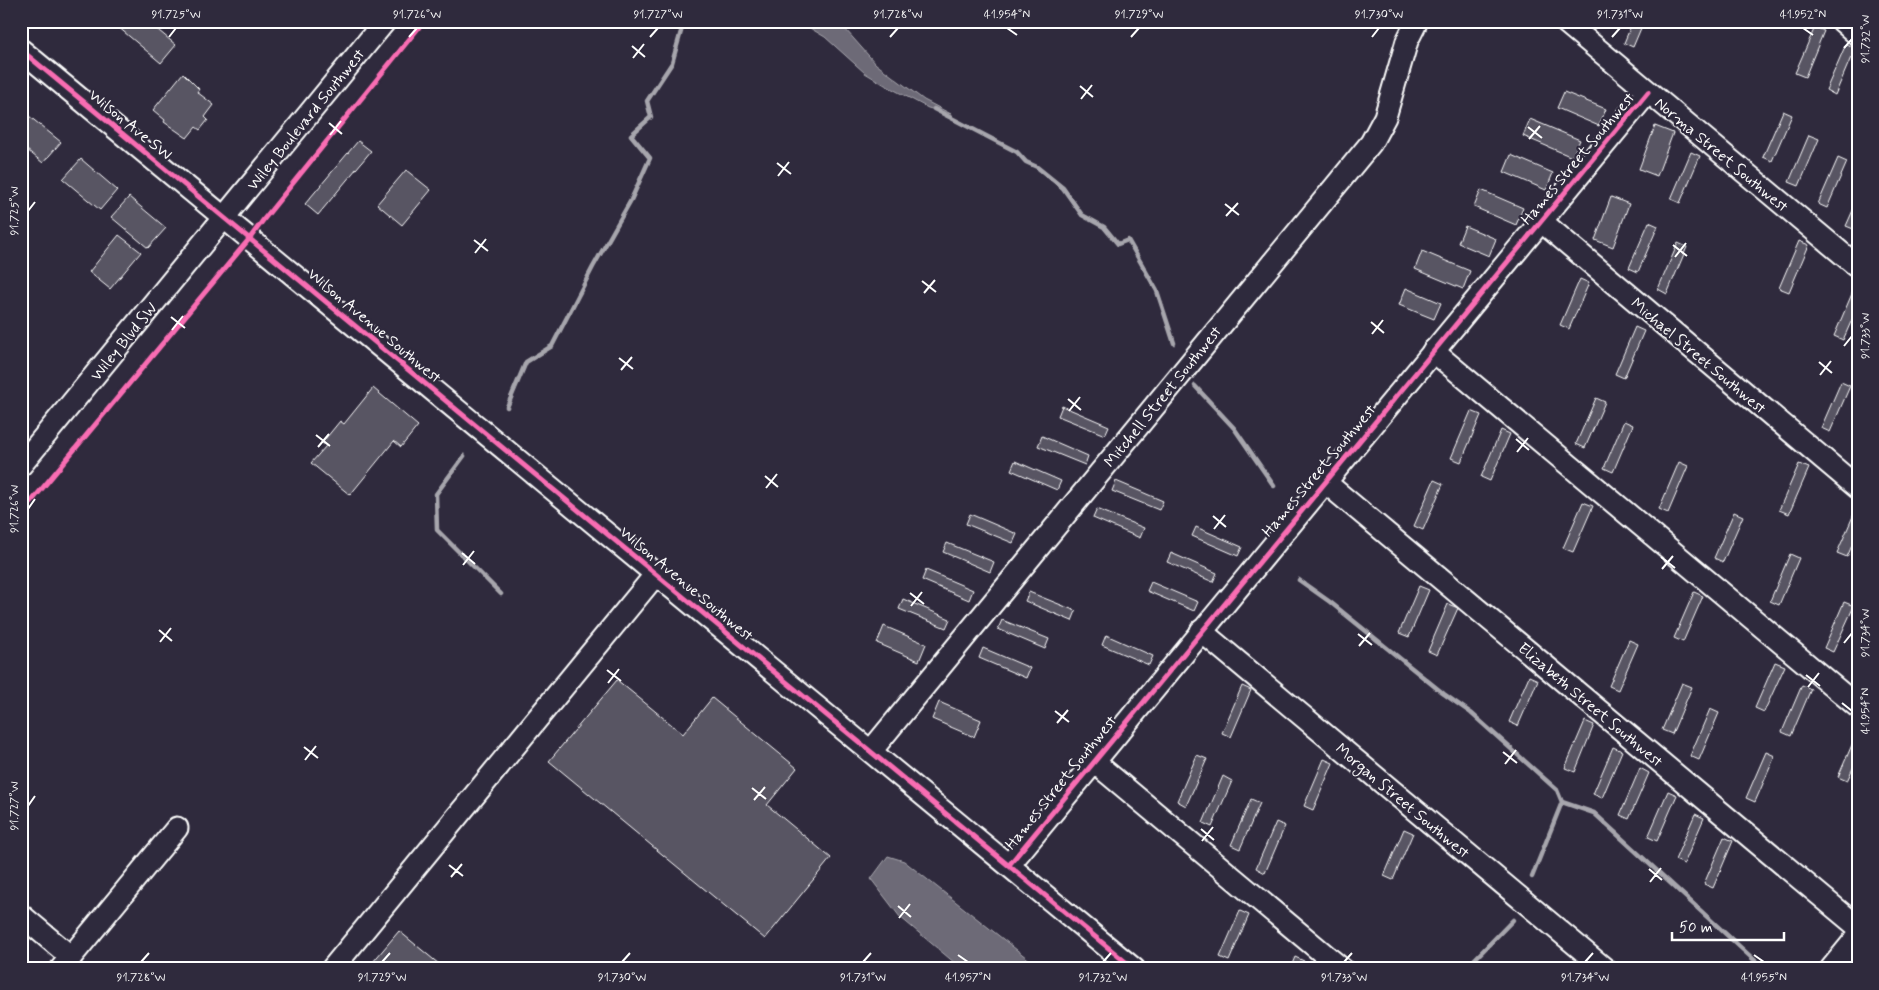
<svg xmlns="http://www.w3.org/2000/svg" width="1879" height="990" font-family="Mynerve,sans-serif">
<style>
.water{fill:#6d6a77;stroke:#a7a6ad}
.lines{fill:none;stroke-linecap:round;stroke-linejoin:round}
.stream{stroke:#a7a6ad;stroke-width:4.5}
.building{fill:#595564;stroke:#fff}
.minor-casing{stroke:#fff;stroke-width:25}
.minor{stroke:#2f2a3d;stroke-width:21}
.cycleway-casing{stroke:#2f2a3d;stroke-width:8}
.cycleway{stroke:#f96db3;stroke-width:5}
.ticks{fill:none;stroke:#fff;stroke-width:2}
.labels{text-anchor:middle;stroke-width:4.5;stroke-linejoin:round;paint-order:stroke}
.street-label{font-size:16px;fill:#fff;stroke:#2f2a3d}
.neatline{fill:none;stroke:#fff;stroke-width:2}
.ticks-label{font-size:12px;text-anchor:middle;fill:#fff}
</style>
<rect width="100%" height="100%" fill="#2f2a3d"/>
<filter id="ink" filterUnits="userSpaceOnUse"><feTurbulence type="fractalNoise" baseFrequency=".02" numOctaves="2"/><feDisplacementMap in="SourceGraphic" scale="10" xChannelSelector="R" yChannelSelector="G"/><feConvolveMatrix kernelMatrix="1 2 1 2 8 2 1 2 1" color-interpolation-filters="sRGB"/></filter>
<g filter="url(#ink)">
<g class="water">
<path d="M798,21h40l38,43 48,36 27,14 -23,-6 -43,-23 -20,-12 -40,-36z"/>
<path d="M888,856l16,5 137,108h-79l-62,-52 -29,-38z"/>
</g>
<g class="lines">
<g class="stream">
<path d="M934,109l83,43 9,10 11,5 26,21 19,27 22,12 14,17 10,-4 29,51 17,52"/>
<path d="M1195,386l39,42 40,58"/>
<path d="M507,407l19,-45 26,-16 41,-79 38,-67 19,-42 -19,-23 20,-18 -4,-16 25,-38 12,-42"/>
<path d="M464,456l-28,38 1,36 64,64"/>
<path d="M1299,580l31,22 114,92 27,19 86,77 5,12 -30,75"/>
<path d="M1562,802l32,11 170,156"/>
<path d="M1468,969l1,-4 44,-45"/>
</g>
</g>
<g class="building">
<path d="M111,21h36l29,24 -15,18z"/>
<path d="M1633,21h11l-11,26 -9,-4z"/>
<path d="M1815,27l9,4 -19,46 -10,-4z"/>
<path d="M1846,44l9,4 -20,47 -9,-5z"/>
<path d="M183,73l16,16 -2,3 17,13 -9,12 3,3 -8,10 -4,-3 -9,11 -23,-16 1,-2 -12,-10z"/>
<path d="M1564,92l42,17 -7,17 -42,-18z"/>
<path d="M1783,111l9,4 -20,46 -9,-4z"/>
<path d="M24,112l37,30 -18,21 -22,-18v-30z"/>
<path d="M1530,119l50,21 -8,17 -49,-21z"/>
<path d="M1655,126l18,7 -16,43 -18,-7z"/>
<path d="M1809,135l10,4 -20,47 -10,-4z"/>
<path d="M358,141l13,10 -53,64 -13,-11z"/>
<path d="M1691,152l9,4 -20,47 -9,-4z"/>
<path d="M1511,155l42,18 -7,17 -42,-18z"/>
<path d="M1838,158l9,4 -20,46 -9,-4z"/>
<path d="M81,159l36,31 -17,20 -37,-31z"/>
<path d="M406,170l25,20 -29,35 -25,-21z"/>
<path d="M1481,190l42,18 -7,17 -42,-18z"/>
<path d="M129,197l37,31 -18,20 -37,-31z"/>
<path d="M1611,197l18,7 -16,43 -18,-7z"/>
<path d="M1858,199v26l-2,5 -10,-4z"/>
<path d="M1649,222l9,4 -20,46 -9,-4z"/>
<path d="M1465,226l31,13 -7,17 -31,-13z"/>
<path d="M119,235l22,17 -31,37 -21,-17z"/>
<path d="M1799,241l10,4 -20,47 -10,-4z"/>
<path d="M1678,243l9,4 -20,47 -9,-5z"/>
<path d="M1422,251l48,20 -7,18 -48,-20z"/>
<path d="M1580,279l9,4 -20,46 -9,-4z"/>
<path d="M1406,288l35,15 -7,16 -35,-14z"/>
<path d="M1854,289l4,2v15l-15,34 -9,-4z"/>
<path d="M1635,327l9,4 -20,47 -9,-4z"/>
<path d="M1841,382l9,4 -20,46 -9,-4z"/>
<path d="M373,388l45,38 -17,21 -7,-6 -44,54 -39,-32 15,-17 -4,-3 18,-22 4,3z"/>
<path d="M1596,398l9,4 -20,46 -9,-4z"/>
<path d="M1062,406l47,20 -4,9 -47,-19z"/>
<path d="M1471,411l10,4 -20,47 -10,-4z"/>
<path d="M1624,421l9,4 -20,47 -9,-4z"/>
<path d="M1501,430l9,4 -20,47 -9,-4z"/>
<path d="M1042,436l46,20 -3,9 -47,-19z"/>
<path d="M1015,461l46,20 -4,9 -46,-20z"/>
<path d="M1679,462l9,4 -20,47 -9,-4z"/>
<path d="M1799,464l10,4 -20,46 -10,-4z"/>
<path d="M1434,480l9,4 -20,46 -9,-4z"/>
<path d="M1116,481l47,20 -4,9 -47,-19z"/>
<path d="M1583,502l10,4 -20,46 -10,-4z"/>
<path d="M1857,507l1,25 -11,25 -10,-4z"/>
<path d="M1097,509l47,19 -4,10 -47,-20z"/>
<path d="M1734,512l9,4 -20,46 -9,-4z"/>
<path d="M970,514l47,20 -4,9 -47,-19z"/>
<path d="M1196,527l46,20 -4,9 -46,-20z"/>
<path d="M947,543l47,19 -4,10 -47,-20z"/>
<path d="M1171,553l46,20 -4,9 -46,-20z"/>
<path d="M1790,554l9,4 -20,47 -9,-4z"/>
<path d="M926,570l47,20 -4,10 -47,-20z"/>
<path d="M1151,582l47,20 -4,9 -47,-20z"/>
<path d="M1419,586l10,4 -20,47 -10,-4z"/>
<path d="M1029,592l47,19 -4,10 -47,-20z"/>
<path d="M1694,592l9,4 -20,46 -9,-4z"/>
<path d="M903,599l47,20 -4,9 -47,-19z"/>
<path d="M1844,602l10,4 -21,46 -9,-4z"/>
<path d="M1448,604l10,4 -21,47 -9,-4z"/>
<path d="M1002,620l47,19 -4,10 -47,-20z"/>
<path d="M884,626l42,18 -7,17 -42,-18z"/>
<path d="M1106,635l47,21 -4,9 -47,-20z"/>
<path d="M1629,640l9,4 -20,46 -9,-4z"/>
<path d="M983,648l47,20 -4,10 -47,-20z"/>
<path d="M1775,662l10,4 -21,46 -9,-4z"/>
<path d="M1529,676l9,4 -20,46 -9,-4z"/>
<path d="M617,680l66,54 29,-36 85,70 -30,37 64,53 -66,81 -216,-178z"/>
<path d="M1682,683l10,4 -20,47 -10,-4z"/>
<path d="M1802,685l9,4 -20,47 -9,-4z"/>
<path d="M1242,686l9,4 -20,47 -9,-4z"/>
<path d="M939,702l42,18 -7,17 -42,-18z"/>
<path d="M1710,709l9,4 -20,47 -9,-4z"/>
<path d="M1585,721l9,4 -19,47 -10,-4z"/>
<path d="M1858,731v26l-11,24 -9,-4z"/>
<path d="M1613,747l9,4 -20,47 -9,-4z"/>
<path d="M1766,752l9,4 -20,46 -9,-4z"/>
<path d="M1197,755l10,4 -21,47 -9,-5z"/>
<path d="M1324,759l9,4 -20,47 -9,-4z"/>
<path d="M1640,768l9,5 -20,46 -9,-4z"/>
<path d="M1223,776l9,5 -20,46 -9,-4z"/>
<path d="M1668,791l9,4 -20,46 -9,-4z"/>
<path d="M1251,799l9,4 -20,46 -9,-4z"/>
<path d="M1695,814l9,4 -20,46 -9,-4z"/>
<path d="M1276,822l9,4 -20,47 -9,-5z"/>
<path d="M1404,829l9,4 -20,47 -9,-4z"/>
<path d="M1724,837l9,4 -20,47 -9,-4z"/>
<path d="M1240,911l9,4 -20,46 -9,-4z"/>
<path d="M399,931l46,38h-78z"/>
<path d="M1295,957l9,4 -3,8h-11z"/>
</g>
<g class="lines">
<g class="minor-casing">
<g id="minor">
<path d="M1564,21l294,246"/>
<path d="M1842,21l16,14"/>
<path d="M21,50l1113,919"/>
<path d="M1541,221l317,267"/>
<path d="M1433,351l425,356"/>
<path d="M21,465l364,-444"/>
<path d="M1325,482l533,445"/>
<path d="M1201,631l404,338"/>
<path d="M871,751l500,-608 14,-26 22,-76 10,-20"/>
<path d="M1093,761l249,208"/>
<path d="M1009,865l639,-773"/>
<path d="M21,915l50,42"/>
<path d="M61,969l116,-141"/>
<path d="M332,969l324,-395"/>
<path d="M1831,969l27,-33"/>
</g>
</g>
<use href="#minor" class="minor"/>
<g class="cycleway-casing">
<g id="cycleway">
<path d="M21,50l1113,919"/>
<path d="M21,514l229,-276 14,-19 160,-198"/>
<path d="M1009,865l639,-773"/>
</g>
</g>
<use href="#cycleway" class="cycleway"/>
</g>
</g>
<path class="ticks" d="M1007,28l10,7M1803,28l10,7M169,37l7,-9M409,37l8,-9M650,37l8,-9M890,37l8,-9M1131,37l8,-9M1372,37l7,-9M1612,37l8,-9M632,46l13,11M1844,48l8,-9M633,58l11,-14M1080,86l13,11M1081,99l11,-14M329,123l13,11M1528,127l14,11M330,135l11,-14M1529,139l11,-13M777,163l14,11M778,176l11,-14M1225,204l14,11M28,211l7,-9M1226,216l12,-13M474,240l14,11M1673,245l14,11M475,253l11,-14M1675,257l11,-14M922,281l14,11M924,293l11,-13M171,317l14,11M1371,322l13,11M172,330l11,-14M1372,334l11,-14M1844,346l8,-10M619,358l14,11M1819,362l13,11M621,370l11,-13M1820,375l11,-14M1068,399l13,11M1069,411l11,-14M316,435l14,11M1516,439l13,11M318,447l11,-13M1517,452l11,-14M765,476l13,11M766,488l11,-14M28,509l7,-10M1213,516l13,11M1214,529l11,-14M462,553l13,11M1661,557l14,11M463,565l11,-14M1662,569l11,-13M910,593l14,11M911,606l11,-14M159,630l13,11M1358,634l14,11M160,642l11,-14M1844,643l8,-10M1359,646l11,-13M607,670l14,11M1806,675l14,11M608,683l11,-14M1808,687l11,-14M1842,703l10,8M1055,711l14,11M1057,723l11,-13M304,747l14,11M1503,752l14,11M305,760l11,-14M1505,764l11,-14M752,788l14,11M754,800l11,-13M28,806l7,-10M1201,829l13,11M1202,841l11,-14M449,865l14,11M1649,869l13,11M451,877l11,-13M1650,882l11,-14M898,906l13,11M899,918l11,-14M958,955l10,7M1754,955l10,7M141,962l8,-9M382,962l8,-9M622,962l8,-9M863,962l8,-9M1103,962l8,-9M1344,962l8,-9M1585,962l8,-9"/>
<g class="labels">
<g class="street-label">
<text transform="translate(305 119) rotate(-51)" y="6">Wiley Boulevard Southwest</text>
<text transform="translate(131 124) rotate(39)" y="6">Wilson Ave SW</text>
<text transform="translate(1722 154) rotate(40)" y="6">Norma Street Southwest</text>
<text transform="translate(1577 158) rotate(-50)" y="6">Hames Street Southwest</text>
<text transform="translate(375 325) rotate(40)" y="6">Wilson Avenue Southwest</text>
<text transform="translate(123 341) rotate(-51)" y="6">Wiley Blvd SW</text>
<text transform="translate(1699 355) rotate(40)" y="6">Michael Street Southwest</text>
<text transform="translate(1162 396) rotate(-51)" y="6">Mitchell Street Southwest</text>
<text transform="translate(1318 470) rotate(-50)" y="6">Hames Street Southwest</text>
<text transform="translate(687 583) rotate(40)" y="6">Wilson Avenue Southwest</text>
<text transform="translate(1591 704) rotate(40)" y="6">Elizabeth Street Southwest</text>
<text transform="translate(1060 782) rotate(-51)" y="6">Hames Street Southwest</text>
<text transform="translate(1403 800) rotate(40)" y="6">Morgan Street Southwest</text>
</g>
</g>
<rect width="1879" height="990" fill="none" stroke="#2f2a3d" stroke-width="55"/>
<path d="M1672 932v8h112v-8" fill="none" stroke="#ffffff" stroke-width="2.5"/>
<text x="1679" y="932" font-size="15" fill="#ffffff" stroke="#2f2a3d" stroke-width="4" paint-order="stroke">50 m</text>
<rect x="28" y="28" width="1824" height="934" class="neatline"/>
<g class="ticks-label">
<text x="176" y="18">91.725°W</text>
<text x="417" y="18">91.726°W</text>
<text x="658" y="18">91.727°W</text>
<text x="898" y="18">91.728°W</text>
<text x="1007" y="18">41.954°N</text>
<text x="1139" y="18">91.729°W</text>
<text x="1379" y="18">91.730°W</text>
<text x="1620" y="18">91.731°W</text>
<text x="1803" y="18">41.952°N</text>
<text transform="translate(1865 39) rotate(-90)" y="4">91.732°W</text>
<text transform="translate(14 211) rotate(-90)" y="4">91.725°W</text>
<text transform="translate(1865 336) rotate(-90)" y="4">91.733°W</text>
<text transform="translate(14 509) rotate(-90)" y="4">91.726°W</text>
<text transform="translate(1865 633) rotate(-90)" y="4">91.734°W</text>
<text transform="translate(1865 711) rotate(-90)" y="4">41.954°N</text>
<text transform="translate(14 806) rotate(-90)" y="4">91.727°W</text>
<text x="141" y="981">91.728°W</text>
<text x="382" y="981">91.729°W</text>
<text x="622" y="981">91.730°W</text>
<text x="863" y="981">91.731°W</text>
<text x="968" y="981">41.957°N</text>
<text x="1103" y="981">91.732°W</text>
<text x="1344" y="981">91.733°W</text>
<text x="1585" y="981">91.734°W</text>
<text x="1764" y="981">41.955°N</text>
</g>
</svg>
